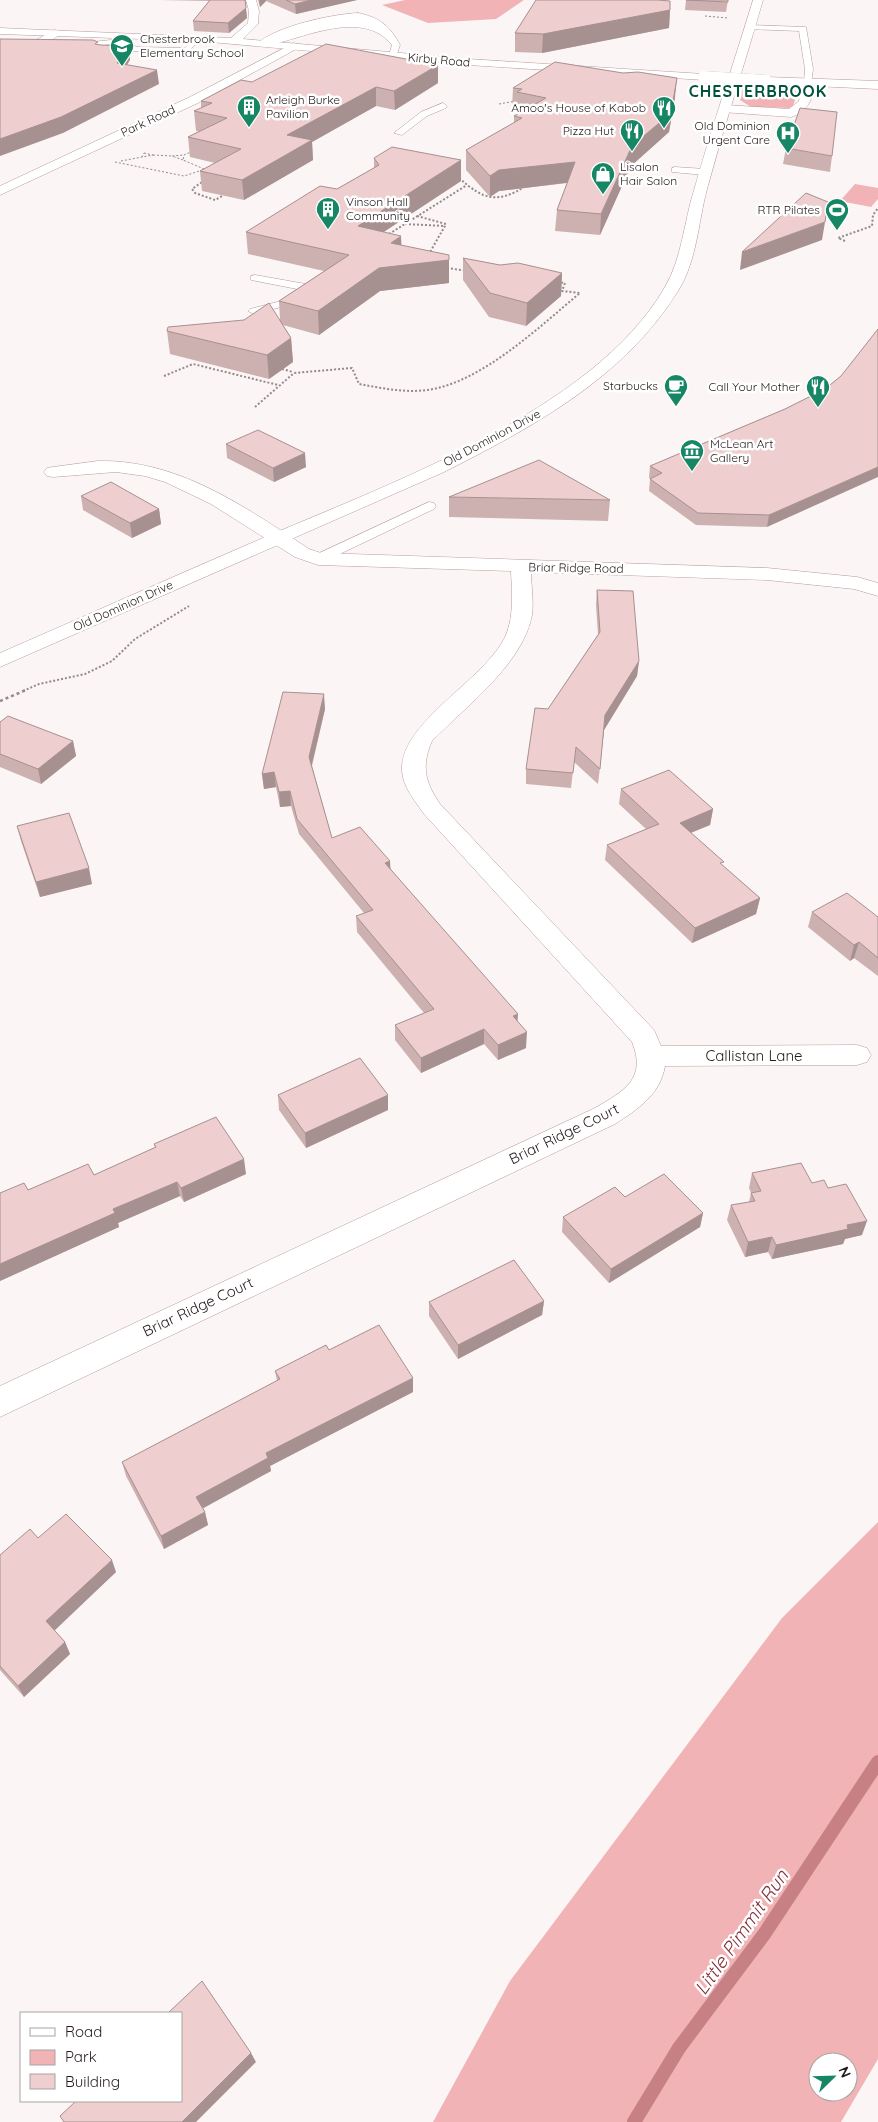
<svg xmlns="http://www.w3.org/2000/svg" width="878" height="2122" font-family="Quicksand,sans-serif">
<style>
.green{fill:#f1b3b5;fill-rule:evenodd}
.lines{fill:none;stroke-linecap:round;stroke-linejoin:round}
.stream{stroke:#c78184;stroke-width:14}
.lane-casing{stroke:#b99a9b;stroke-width:1}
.street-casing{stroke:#b99a9b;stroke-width:1}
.secondary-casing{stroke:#b99a9b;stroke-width:1}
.primary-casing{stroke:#b99a9b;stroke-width:1}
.path-far2{stroke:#938a8a;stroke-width:1;stroke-dasharray:2 2;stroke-linecap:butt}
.path-far1{stroke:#938a8a;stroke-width:2;stroke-dasharray:2 2;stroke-linecap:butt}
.path{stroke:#938a8a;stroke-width:2.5;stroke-dasharray:3 3;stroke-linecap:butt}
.lane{fill:#fff;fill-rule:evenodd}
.street{fill:#fff;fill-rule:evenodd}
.secondary{fill:#fff;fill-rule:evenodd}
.primary{fill:#fff;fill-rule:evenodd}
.secondary-bridge-casing{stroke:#b99a9b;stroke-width:12;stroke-linecap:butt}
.secondary-bridge{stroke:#fff;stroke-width:12}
.wall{fill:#cdb1b1}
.shaded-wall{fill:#a79090}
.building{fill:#eecece;stroke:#a79090}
.labels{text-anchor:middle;stroke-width:5;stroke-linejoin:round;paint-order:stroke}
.far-poi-label{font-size:12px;fill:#251a1a;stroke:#fff;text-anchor:end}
.far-street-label{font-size:12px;fill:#251a1a;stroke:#fff}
.street-label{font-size:15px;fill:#251a1a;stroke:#fff}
.far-district-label{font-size:16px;font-weight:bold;letter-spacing:1px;fill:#02533c;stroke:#fff}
.near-water-label{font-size:19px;font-style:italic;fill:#822d37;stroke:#fff}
</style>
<rect width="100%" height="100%" fill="#fcf5f5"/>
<g class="green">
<path d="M405,0h119l-28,19 -68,4 -46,-18z"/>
<path d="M743,84l52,6 2,4 -4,12 -4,2 -38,-1 -11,-7z"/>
<path d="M855,184l23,4v11l-7,8 -31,-6z"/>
<path d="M878,1522v537l-37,63h-408l77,-141 272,-363zM818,2062h30v30h-30z"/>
</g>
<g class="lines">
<path class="stream" d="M634,2122l45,-74 86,-115 113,-171"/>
<g class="lane-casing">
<g id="lane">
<path d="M358,13c21,4 32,13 42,32l-4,12 -7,-2 3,-10c-35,-45 -117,10 -134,-2 19,-17 75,-29 100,-30z"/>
<path d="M750,25l56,2 7,42 -2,15 -7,-2 1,-13 -6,-38 -52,-2v-4z"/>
<path d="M55,30l7,2c-17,17 -40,17 -62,16v-4l30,-1z"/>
<path d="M196,36l7,2 -16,14 -49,-1 -35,4 -17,-5 6,-8 19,-2 27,7 47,1zM111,44l14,4 -22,3 -8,-2 3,-3z"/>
<path d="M443,103l4,3 -1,2 -19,8 -25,19 -8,-2 27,-21z"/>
<path d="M675,167l30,2 5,3 -5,3 -33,-3v-4z"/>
<path d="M255,275l51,9 5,3 -22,18 -35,9 -6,-3 2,-2 31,-8 16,-12 -46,-9v-4z"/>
<path d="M429,502l5,1 2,3 -2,3 -111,53h-10l-2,-3 2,-3z"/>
</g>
</g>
<g class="street-casing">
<g id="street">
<path d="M294,43l6,3 -2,2 -100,55 -198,92v-9l190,-89z"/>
<path d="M98,461c80,-2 147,46 211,88l12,4 446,15 90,9 21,6v13l-24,-7 -87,-9 -236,-8c0,13 3,29 1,43 -9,49 -66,91 -100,126 -11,25 -7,41 8,63l214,226 7,16 196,-1 10,3 4,7 -4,7 -10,3 -192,1c-5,29 -27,43 -50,58l-615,293v-31l595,-278c29,-17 52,-29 37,-66l-208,-228c-9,-13 -21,-27 -22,-43 -3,-49 84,-91 104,-136 8,-20 6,-42 5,-64l-193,-6 -23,-8 -84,-53 -46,-22 -20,-6 -29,-4 -63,5 -6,-1 -3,-4 3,-4 6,-1z"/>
</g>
</g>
<g class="secondary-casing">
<g id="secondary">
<path d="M246,0h10l3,11 -1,13 -15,15 225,20 236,15 6,3 -6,3 -236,-15 -269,-24 -199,-7v-6l231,10 17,-15 1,-12z"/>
<path d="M766,77l112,4v8l-64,-3c-1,15 -9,27 -23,31l-69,-5 -2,-3 6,-4 63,4 10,-8 3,-15 -40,-3 -2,-2z"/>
</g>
</g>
<g class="primary-casing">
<path id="primary" d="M753,0h10c-18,63 -39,126 -56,189 -9,34 -10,72 -29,102 -54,87 -145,136 -234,181l-444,195v-14c85,-37 170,-75 256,-112 127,-55 337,-129 409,-254 17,-29 19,-65 29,-97 18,-64 40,-127 59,-190z"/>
</g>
<g class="path-far2">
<path d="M705,16l23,2"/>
<path d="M499,104l17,-3"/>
<path d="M193,151l-9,4 -1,5 21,9"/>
<path d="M144,153l9,2 -11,2z"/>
<path d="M153,155l19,1"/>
<path d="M183,160l-11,-4 12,-1"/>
<path d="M121,161l21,-4"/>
<path d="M115,162l69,14 22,-7"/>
</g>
<g class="path-far1">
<path d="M459,178c25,22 38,26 67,8"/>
<path d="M205,180l-13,9 3,4 20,7 7,-4"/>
<path d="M417,216l29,8 -17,30"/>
<path d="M405,224l40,2"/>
<path d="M389,234l78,-49"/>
<path d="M845,241l-7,-3 34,-12 1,-11 5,-7"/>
<path d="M447,268l21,3"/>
<path d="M282,369l11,3"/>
<path d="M164,376l29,-12 85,21"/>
<path d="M255,407l39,-34 58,-5 7,16c22,4 45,9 68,6 54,-7 112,-63 153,-97l-18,-2 3,-8 -7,-1"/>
<path d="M23,691l16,-7 46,-10 27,-13 23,-22 54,-33"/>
</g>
<path class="path" d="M0,701l26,-11"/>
<use href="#lane" class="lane"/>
<use href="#street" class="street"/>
<use href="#secondary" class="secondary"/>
<use href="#primary" class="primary"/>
<g class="secondary-bridge-casing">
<path id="secondary-bridge" d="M704,77l62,4"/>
</g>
<use href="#secondary-bridge" class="secondary-bridge"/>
</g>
<g class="wall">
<path d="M159,0h86l2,18 -18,15 -35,-2 -1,-10 16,-20z"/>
<path d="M258,0h99l-61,14 -30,-13 -6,6z"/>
<path d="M686,0h42l-2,12 -41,-2z"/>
<path d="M670,10l-1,18 -127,25 -27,-1v-19z"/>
<path d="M252,82l186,1 -43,27 -19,-4 -64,36 1,18 -69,40 -42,-9 -2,-20 15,-8 -25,-6 -2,-20 11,-6h-3l-2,-20 7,-3v-7z"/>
<path d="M513,88l162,9 -6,35 -38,34 -31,69 -45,-4 2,-21 10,-27 -68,8 -9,6 -24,-27v-20l48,-27v-7l7,-4 -5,-1v-4h-4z"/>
<path d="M786,148l46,8 -2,16 -47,-8z"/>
<path d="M374,158l87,23 -77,51 65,51 -69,8 -61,44 -36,-10 8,13 2,24 -24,17 -99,-25 -3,-23 113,-11 -1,-19 45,-30 -76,-17 -2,-22 91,-43 37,-21z"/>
<path d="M463,258l37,7 62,8 -1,23 -35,30 -37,-9 -26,-37z"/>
<path d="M841,376l-74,151 -71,-2 -47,-34 1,-12 -1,-1 1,-12 135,-57 40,-20z"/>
<path d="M226,444l80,23 -32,15 -47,-24z"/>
<path d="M81,496l78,13 2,15 -29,14 -49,-28z"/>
<path d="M449,497l161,3 -2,21 -159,-4z"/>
<path d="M597,590l42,71 -2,15 -33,54 -6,54 -24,-22 -3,26 -45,-4v-15l22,-60 50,-74 -2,-30z"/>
<path d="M325,709l-13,57 20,72 59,32 126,152 9,26 -28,12 -14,-16 -63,29 -26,-33v-15l29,-12 -67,-81 -1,-16 8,-3 -65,-79 -8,-28 -11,1 -4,-20 -12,2 -2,-15z"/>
<path d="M0,722l73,19 3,15 -35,28 -41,-17z"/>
<path d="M621,789l92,20 -3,16 -19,8 32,33 37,32 -4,16 -64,29 -87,-83 2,-15 39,-16 -27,-25z"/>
<path d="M17,826l75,58 -52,13 -19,-56z"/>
<path d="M812,912l66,5v59l-24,-18 -4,3 -42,-34z"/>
<path d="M278,1095l110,15 -82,38 -27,-38z"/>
<path d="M154,1144l92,30 -62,28 -4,-6 -62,27 1,4 -119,54 28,-91 66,-15 61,-27z"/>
<path d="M752,1173l60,10 16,5 34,47 -17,4 -2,5 -71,15 -4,-7 -23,5 -18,-37 4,-15 18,-3 2,-9 -2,-5z"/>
<path d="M625,1197l78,16 -3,14 -91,56 -47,-51 1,-15z"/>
<path d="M544,1301l-2,14 -84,44 -29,-43v-14z"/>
<path d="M329,1350l84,28v14l-143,74 1,5 -69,37 3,4 3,13 -44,24 -38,-73 -4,-14 155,-81 -2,-10z"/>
<path d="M38,1538l78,34 -62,58 11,12 5,12 -46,43 -24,-27v-115z"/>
</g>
<g class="shaded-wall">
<path d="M259,0h7v1l-6,6z"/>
<path d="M311,0h46l-61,14 -1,-10z"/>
<path d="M246,8l1,10 -18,15 -1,-10z"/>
<path d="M670,10l-1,18 -127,25 1,-19z"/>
<path d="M129,46l1,14 -11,18 -2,-15z"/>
<path d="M438,65v18l-43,27 -1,-19z"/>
<path d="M157,70l2,14 -96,49 -63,23v-17z"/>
<path d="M677,78l-2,19 -6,35 -38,34 -31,69 1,-21 31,-68z"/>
<path d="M376,87v19l-64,36 1,18 -69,40 -2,-20 45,-45z"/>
<path d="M461,160v21l-102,67 -1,-22z"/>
<path d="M575,162l-2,20 -74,9 -9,6v-21l9,-6z"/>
<path d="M825,222l-3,18 -82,30 2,-18z"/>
<path d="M401,236l1,22 -11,-15z"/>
<path d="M449,255v28l-69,8 -61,44 -1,-24 61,-43z"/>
<path d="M562,273l-1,23 -35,30 1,-23z"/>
<path d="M291,338l2,24 -24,17 -2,-24z"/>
<path d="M305,453l1,14 -32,15 -1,-14z"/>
<path d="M878,467v10l-111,50 2,-12z"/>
<path d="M159,509l2,15 -29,14 -2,-15z"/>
<path d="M639,661l-2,15 -33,54 -6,54 7,-69z"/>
<path d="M324,694l1,15 -15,63 -1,-15z"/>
<path d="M73,741l3,15 -35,28 -3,-15z"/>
<path d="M274,772l2,15 -12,2 -2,-15z"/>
<path d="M290,791l1,15 -11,1 -1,-15z"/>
<path d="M713,809l-3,16 -33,13 3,-15z"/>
<path d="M390,861l1,15 -6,-13z"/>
<path d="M89,868l3,16 -52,13 -4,-15z"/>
<path d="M760,898l-4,16 -64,29 3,-15z"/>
<path d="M859,942l-5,16 -4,3 4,-16z"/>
<path d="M518,1014l-1,15 -4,-13z"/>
<path d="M484,1029v15l-63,29v-15z"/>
<path d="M527,1032l-1,16 -28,12v-15z"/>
<path d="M388,1095v15l-82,38 -1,-15z"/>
<path d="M244,1159l2,15 -62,28 -3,-14z"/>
<path d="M177,1182l3,14 -62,27 1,4 -119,54v-17l113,-55z"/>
<path d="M703,1213l-3,14 -91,56 2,-14z"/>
<path d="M867,1221l-5,14 -17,4 -2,5 -71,15 4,-14 71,-20z"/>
<path d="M772,1237l-4,15 -23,5 3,-15z"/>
<path d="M544,1301l-2,14 -84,44v-14z"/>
<path d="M413,1378v14l-143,74 1,5 -71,39 -4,-13 70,-44z"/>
<path d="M205,1512l3,13 -44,24 -3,-13z"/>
<path d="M112,1560l4,12 -64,61 -6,-12z"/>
<path d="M65,1642l5,12 -46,43 -6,-11z"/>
<path d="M251,2053l5,9 -60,60h-14z"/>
</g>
<g class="building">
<path d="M210,0h35l1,8 -18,15 -35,-2z"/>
<path d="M286,0h25l-16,4z"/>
<path d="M536,0h122l12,1v9l-127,24 -28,-1z"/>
<path d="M686,0h42v2z"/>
<path d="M0,39l93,1 5,2 -3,2 6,1 28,1 -12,17 40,7 -96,47 -61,22z"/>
<path d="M326,44l112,21 -44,26 -18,-4 -89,48 25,5 -70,40 -42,-9 41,-22 -53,-12 39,-19 -33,-7 18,-8 -11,-2 40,-21 11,2z"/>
<path d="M555,62l68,11 15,-1 39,6 -6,35 -39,33 -31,68 -44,-4 18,-48 -76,8 -9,6 -24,-26 56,-32 -8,-2 32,-18 -29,-6 5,-3 -9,-1z"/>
<path d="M800,108l37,4 -5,44 -46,-8z"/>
<path d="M392,147l69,13 -103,66 43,10 -10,7 58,12v5l-70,8 -61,43 -39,-10 70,-46 -103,-23 74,-46 17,3 42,-24 -5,-7z"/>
<path d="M806,193l22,9 -3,20 -83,30z"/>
<path d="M463,258l37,7 18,-2 44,10 -35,30 -37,-10z"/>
<path d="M269,303l22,35 -24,17 -100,-24 1,-4 76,-7z"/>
<path d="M878,329v138l-109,48 -71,-2 -48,-34 12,-6 -12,-7 135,-57 40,-20 16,-13z"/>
<path d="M258,430l47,23 -32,15 -47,-24z"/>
<path d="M539,460l71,40 -161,-3z"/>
<path d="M111,482l48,27 -29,14 -49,-27z"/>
<path d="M597,590l36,1 6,70 -34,54 -5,54 -24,-22 -3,26 -47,-4 9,-61 13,1 52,-77z"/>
<path d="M283,692l41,2 -15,63 23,81 28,-11 30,34 -5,2 133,151 -5,2 14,16 -29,13 -14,-16 -63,29 -26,-33 39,-16 -78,-93 17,-6 -76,-91 -7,-28 -11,1 -5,-20 -12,2z"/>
<path d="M8,716l65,25 -35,28 -38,-15v-32z"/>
<path d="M669,770l44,39 -33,14 44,39 -4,1 40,35 -65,30 -88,-83 52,-21 -38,-35z"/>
<path d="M69,813l20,55 -53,14 -19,-56z"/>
<path d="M847,893l31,24v41l-19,-16 -5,3 -42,-33z"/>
<path d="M360,1058l28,37 -83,38 -27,-38z"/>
<path d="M216,1117l28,42 -63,29 -4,-6 -64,27 2,4 -115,51v-71l24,-10 4,7 60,-26 6,11 62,-28 -2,-3z"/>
<path d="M801,1163l11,20 12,-3 4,8 18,-4 21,37 -20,4 1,4 -72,16 -4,-8 -24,5 -17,-37 24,-4 -4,-8 10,-2 -9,-18z"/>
<path d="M664,1174l39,39 -92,56 -48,-52 52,-30 10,10z"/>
<path d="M514,1260l30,41 -86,44 -29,-43z"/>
<path d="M379,1325l34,53 -147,75 2,5 -72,39 9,15 -44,24 -39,-74 158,-83 -5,-8 51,-26 3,5z"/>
<path d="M66,1514l46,46 -66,61 19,21 -47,44 -18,-20v-111l30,-26 8,9z"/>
<path d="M202,1981l49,72 -69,69h-118l-4,-6 16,-15h105v-88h-13z"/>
</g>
<defs>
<g id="school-pin" transform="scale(1.25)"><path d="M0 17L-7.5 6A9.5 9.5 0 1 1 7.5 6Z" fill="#168664" stroke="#fff"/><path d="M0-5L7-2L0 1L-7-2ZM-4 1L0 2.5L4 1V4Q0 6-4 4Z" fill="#fff"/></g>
<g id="building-pin" transform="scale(1.25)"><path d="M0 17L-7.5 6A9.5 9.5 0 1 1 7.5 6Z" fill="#168664" stroke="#fff"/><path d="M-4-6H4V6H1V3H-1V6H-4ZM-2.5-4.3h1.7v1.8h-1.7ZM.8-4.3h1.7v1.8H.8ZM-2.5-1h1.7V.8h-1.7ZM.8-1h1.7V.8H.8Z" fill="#fff"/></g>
<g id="restaurant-pin" transform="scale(1.25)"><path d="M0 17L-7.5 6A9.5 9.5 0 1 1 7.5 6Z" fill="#168664" stroke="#fff"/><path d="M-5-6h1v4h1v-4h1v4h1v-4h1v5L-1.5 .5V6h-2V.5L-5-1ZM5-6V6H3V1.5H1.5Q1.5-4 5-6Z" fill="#fff"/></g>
<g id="hospital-pin" transform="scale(1.25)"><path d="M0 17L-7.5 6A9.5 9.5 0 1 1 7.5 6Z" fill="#168664" stroke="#fff"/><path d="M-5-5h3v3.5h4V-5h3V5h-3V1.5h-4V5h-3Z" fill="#fff"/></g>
<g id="shop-pin" transform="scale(1.25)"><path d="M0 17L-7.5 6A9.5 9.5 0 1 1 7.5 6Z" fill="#168664" stroke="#fff"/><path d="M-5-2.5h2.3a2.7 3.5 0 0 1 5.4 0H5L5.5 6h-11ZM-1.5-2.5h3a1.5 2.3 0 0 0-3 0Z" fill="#fff"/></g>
<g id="stadium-pin" transform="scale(1.25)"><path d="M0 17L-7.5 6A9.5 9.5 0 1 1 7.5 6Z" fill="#168664" stroke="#fff"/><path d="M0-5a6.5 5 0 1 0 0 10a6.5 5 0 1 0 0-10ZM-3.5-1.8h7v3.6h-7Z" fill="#fff"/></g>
<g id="cafe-pin" transform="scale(1.25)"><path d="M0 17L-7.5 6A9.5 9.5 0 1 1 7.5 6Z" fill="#168664" stroke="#fff"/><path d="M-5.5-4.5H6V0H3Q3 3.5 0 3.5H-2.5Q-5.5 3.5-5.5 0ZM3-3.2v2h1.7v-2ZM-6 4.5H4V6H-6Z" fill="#fff"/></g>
<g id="museum-pin" transform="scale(1.25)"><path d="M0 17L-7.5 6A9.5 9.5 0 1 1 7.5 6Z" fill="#168664" stroke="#fff"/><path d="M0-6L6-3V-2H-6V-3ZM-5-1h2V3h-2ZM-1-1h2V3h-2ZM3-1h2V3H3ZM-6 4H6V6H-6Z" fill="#fff"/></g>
</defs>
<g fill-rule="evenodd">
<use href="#school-pin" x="122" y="46"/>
<use href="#building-pin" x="249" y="107"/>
<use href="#restaurant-pin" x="664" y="108"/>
<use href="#restaurant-pin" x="632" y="131"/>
<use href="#hospital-pin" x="788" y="133"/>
<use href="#shop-pin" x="603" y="174"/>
<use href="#building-pin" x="328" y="209"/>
<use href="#stadium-pin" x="837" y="210"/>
<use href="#cafe-pin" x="676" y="386"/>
<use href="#restaurant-pin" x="818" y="387"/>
<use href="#museum-pin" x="692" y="451"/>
</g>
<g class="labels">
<g class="far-poi-label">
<text x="140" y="43" text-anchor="start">Chesterbrook<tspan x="140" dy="14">Elementary School</tspan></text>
<text x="266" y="104" text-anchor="start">Arleigh Burke<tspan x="266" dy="14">Pavilion</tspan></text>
<text x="646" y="112">Amoo's House of Kabob</text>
<text x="770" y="130">Old Dominion<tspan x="770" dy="14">Urgent Care</tspan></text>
<text x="614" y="135">Pizza Hut</text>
<text x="620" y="171" text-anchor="start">Lisalon<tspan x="620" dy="14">Hair Salon</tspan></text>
<text x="346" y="206" text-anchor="start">Vinson Hall<tspan x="346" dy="14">Community</tspan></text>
<text x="820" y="214">RTR Pilates</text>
<text x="658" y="390">Starbucks</text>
<text x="800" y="391">Call Your Mother</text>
<text x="710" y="448" text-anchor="start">McLean Art<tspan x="710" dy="14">Gallery</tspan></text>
</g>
<g class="far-street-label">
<text transform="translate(439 60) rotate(5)" y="4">Kirby Road</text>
<text transform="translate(148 121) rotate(-25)" y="4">Park Road</text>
<text transform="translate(492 438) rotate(-28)" y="4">Old Dominion Drive</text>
<text transform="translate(576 568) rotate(1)" y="4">Briar Ridge Road</text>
<text transform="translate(123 606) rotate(-24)" y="4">Old Dominion Drive</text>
</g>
<g class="street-label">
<text x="754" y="1061">Callistan Lane</text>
<text transform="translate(564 1134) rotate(-26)" y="5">Briar Ridge Court</text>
<text transform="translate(198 1307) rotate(-25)" y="5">Briar Ridge Court</text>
</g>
<g class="far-district-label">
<text x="758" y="97">CHESTERBROOK</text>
</g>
<g class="near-water-label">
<text transform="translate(741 1932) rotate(-55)" y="7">Little Pimmit Run</text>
</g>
</g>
<rect x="20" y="2012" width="162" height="90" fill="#ffffff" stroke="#a8a3a3"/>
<rect x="30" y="2028" width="25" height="8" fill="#ffffff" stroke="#a8a3a3"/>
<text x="65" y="2037" font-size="15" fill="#251a1a">Road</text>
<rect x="30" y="2050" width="25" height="15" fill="#f1b3b5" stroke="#a8a3a3"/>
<text x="65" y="2062" font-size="15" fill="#251a1a">Park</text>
<rect x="30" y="2074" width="25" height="15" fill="#eecece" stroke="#a8a3a3"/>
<text x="65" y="2087" font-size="15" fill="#251a1a">Building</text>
<g transform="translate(833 2077) rotate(67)"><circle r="24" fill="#ffffff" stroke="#a8a3a3"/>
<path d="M0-4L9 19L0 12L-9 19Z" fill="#168664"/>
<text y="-8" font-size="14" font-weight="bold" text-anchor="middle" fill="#251a1a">N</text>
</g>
</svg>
